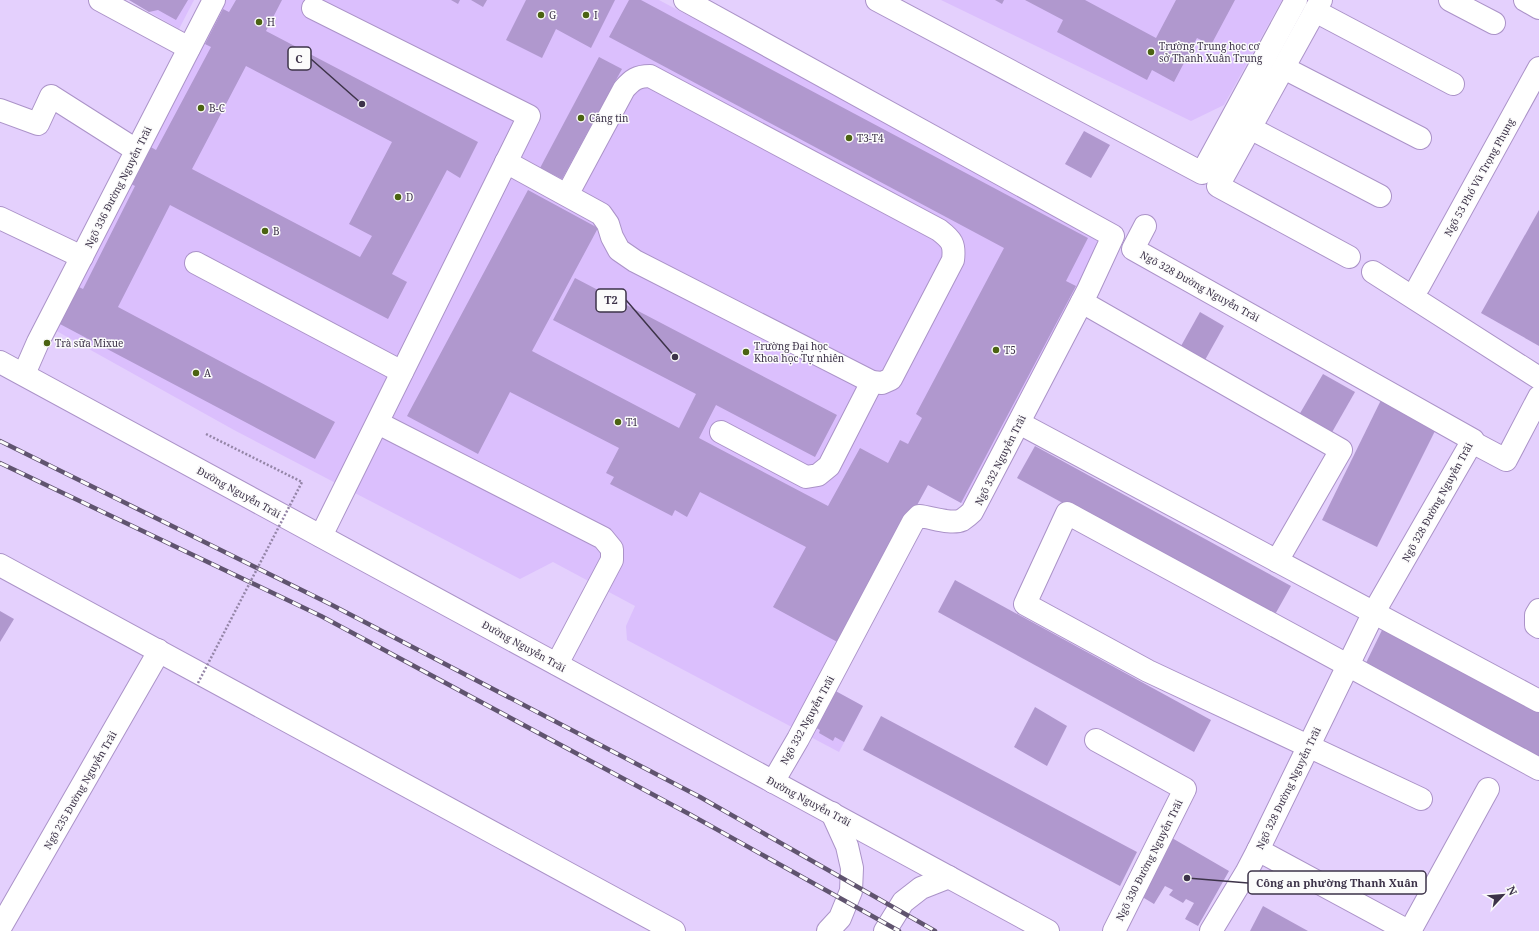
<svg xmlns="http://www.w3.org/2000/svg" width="1539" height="931" font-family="'Noto Serif',serif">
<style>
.built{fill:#dbbffd}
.building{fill:#b098ce;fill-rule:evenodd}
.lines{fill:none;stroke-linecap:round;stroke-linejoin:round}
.minor-casing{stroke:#ab93c8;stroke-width:24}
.major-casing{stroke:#ab93c8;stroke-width:24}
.path{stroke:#9485a7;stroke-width:2.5;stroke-dasharray:2 2;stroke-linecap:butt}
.minor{stroke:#fff;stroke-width:22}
.major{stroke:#fff;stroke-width:22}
.rail-casing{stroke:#60546f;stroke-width:4.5}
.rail{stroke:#fbfbfb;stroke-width:3;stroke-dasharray:9;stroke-linecap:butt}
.path-bridge{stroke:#9485a7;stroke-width:2.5;stroke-dasharray:2 2;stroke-linecap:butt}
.poi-dot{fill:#4b6312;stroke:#fbfbfb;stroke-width:1.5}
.labels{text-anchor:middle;stroke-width:3;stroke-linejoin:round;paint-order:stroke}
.poi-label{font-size:10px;fill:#3d3349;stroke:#fbfbfb;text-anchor:start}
.street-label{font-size:10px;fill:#3d3349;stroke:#fbfbfb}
.leader{fill:none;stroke:#3d3349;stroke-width:1.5}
.callout-dot{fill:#3d3349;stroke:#fbfbfb;stroke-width:1.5}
.callout{fill:#fbfbfb;stroke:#3d3349;stroke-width:1.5}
.callout-label{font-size:11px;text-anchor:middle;font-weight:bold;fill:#3d3349}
</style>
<rect width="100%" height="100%" fill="#e4d0fd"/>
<g class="built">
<path d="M129,0h65l-15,29z"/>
<path d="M224,0h435l451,240 -141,267 -41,-22 -87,159 -11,44 33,18 -24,46 -212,-112 -1,-14 9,-20 -82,-44 -33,17 -286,-149 -181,-101z"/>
<path d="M941,0h341l-58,105 -33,16z"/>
</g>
<g class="building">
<path d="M129,0h59l-12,20 -18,-10 -9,2z"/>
<path d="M236,0h46l-16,31 212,111 -18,36 -13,-8 -55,104 15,8 -19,37 -218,-114 -52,102 217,115 -20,37 -257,-136 19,-37 6,3 52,-103 -6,-3 20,-37 7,4 55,-103 -6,-3 18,-35 6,3zM246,66l146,76 -43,82 23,12 -12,21 -168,-88z"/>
<path d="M451,0h9l-2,4z"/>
<path d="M471,0h16l-4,7z"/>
<path d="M526,0h89l-24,48 -35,-19 -14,29 -36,-18z"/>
<path d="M629,0h12l447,238 -22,43 10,5 -115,217 -33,-18 -87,159 -68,-37 33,-60 -106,-55 -13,25 -12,-7 -3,6 -62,-32 4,-7 -8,-4 13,-25 -109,-56 -32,62 -71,-38 121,-226 70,38 -66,123 147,77 17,-34 -143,-74 22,-42 262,137 -22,42 -99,-52 -17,33 129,68 32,-58 28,15 12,-23 8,4 14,-26 -6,-4 88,-166 -395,-211z"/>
<path d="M995,0h9l-2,4z"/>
<path d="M1025,0h60l71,38 20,-38h59l-24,45 -14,-7 -23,44 -22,-12 -5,10 -90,-48 6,-12z"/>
<path d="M599,57l23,12 -60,110 -22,-11z"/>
<path d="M1084,131l26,14 -19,33 -26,-14z"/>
<path d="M1539,210v136l-58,-33z"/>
<path d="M1200,312l24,14 -19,34 -24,-14z"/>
<path d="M1323,374l32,18 -24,42 -32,-19z"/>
<path d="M1383,396l56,27 -62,124 -55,-27z"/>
<path d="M1035,446l256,140 -18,32 -256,-140z"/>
<path d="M955,580l256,140 -17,32 -256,-140z"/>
<path d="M0,611l14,8 -14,23z"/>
<path d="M1383,628l156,79v49l-175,-89z"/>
<path d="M830,688l33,18 -19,36 -9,-5 -2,4 -14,-8 1,-3 -9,-5z"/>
<path d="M1035,707l32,19 -20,40 -33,-19z"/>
<path d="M881,716l256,136 -17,34 -257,-136z"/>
<path d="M1172,838l57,33 -31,55 -13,-7 9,-16 -8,-4 -3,4 -14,-8 4,-5 -8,-4 -11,18 -15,-9z"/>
<path d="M1263,906l45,25h-58z"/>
</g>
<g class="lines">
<g class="minor-casing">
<g id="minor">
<path d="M100,0l89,48"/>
<path d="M685,0l428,236 -25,54 -116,222c-3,3 -7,6 -10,8 -11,5 -31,-3 -43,-4l-6,6 -115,217 -25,43"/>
<path d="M877,0l325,173 94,-173"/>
<path d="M1321,0l-103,186 131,71"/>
<path d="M1450,0l44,23"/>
<path d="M1525,0l14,8"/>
<path d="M313,8l216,108 -208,420"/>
<path d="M1315,11l138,73"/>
<path d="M1284,68l136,70"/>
<path d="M0,110l38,14 13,-28 85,54"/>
<path d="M1250,128l130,68"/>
<path d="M506,162l95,52 7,10 4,13 7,13 16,11 237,121 10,1 9,-4 62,-119c2,-16 -1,-20 -14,-30l-289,-154c-13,0 -18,4 -26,13l-57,106"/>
<path d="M0,218l82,39"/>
<path d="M1145,226l-12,23 340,191 -99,172 -116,238 -12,23 -35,58"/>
<path d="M196,263l206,109"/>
<path d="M1373,272l166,106"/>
<path d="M1419,286l120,-218"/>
<path d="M1082,302l259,148 -64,111"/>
<path d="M24,374l14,-32 176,-342"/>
<path d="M378,423l225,115 9,11v11l-55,104"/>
<path d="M1019,423l520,278"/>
<path d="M721,432l85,45 12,-2 11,-9 43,-84"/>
<path d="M1472,442l34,18 33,-63"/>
<path d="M1539,610l-3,5v10l3,2"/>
<path d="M1096,740l89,49 -71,142"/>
<path d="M1421,799l-273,-128 -123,-67 42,-91 472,256"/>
<path d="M1258,850l150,81"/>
<path d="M0,928l157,-273 1,-5"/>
<path d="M1410,931l78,-142"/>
</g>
</g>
<g class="major-casing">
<g id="major">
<path d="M0,362l1048,569"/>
<path d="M0,565l674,366"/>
<path d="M828,931l12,-13 11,-27 1,-23 -5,-22 -15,-33"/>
<path d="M885,931l18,-29 18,-14 28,-11"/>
</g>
</g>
<path class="path" d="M206,434l96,48"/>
<use href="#minor" class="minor"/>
<use href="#major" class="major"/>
<g class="rail-casing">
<g id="rail">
<path d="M0,441l332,164 368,192 235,134"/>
<path d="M0,463l321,153 370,199 208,116"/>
</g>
</g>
<use href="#rail" class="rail"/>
<path class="path-bridge" d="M198,683l104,-201"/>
</g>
<g class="poi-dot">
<circle cx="541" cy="15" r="4"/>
<circle cx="586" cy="15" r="4"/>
<circle cx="259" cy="22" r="4"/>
<circle cx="1151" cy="52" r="4"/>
<circle cx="201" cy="108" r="4"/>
<circle cx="581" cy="118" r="4"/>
<circle cx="849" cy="138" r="4"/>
<circle cx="398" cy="197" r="4"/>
<circle cx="265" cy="231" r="4"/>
<circle cx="47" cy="343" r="4"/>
<circle cx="996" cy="350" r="4"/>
<circle cx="746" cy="352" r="4"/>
<circle cx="196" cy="373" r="4"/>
<circle cx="618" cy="422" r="4"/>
</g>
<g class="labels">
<g class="poi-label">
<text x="549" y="19">G</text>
<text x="594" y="19">I</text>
<text x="267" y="26">H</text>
<text x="1159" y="50">Trường Trung học cơ<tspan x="1159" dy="12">sở Thanh Xuân Trung</tspan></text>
<text x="209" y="112">B-C</text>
<text x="589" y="122">Căng tin</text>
<text x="857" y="142">T3-T4</text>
<text x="406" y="201">D</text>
<text x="273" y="235">B</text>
<text x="55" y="347">Trà sữa Mixue</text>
<text x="754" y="350">Trường Đại học<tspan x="754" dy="12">Khoa học Tự nhiên</tspan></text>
<text x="1004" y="354">T5</text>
<text x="204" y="377">A</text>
<text x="626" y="426">T1</text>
</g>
<g class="street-label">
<text transform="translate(1479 177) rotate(-61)" y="4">Ngõ 53 Phố Vũ Trọng Phụng</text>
<text transform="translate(118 187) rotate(-63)" y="4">Ngõ 336 Đường Nguyễn Trãi</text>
<text transform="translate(1200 286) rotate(29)" y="4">Ngõ 328 Đường Nguyễn Trãi</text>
<text transform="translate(1000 460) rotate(-63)" y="4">Ngõ 332 Nguyễn Trãi</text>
<text transform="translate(239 492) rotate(29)" y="4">Đường Nguyễn Trãi</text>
<text transform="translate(1437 502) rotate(-61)" y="4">Ngõ 328 Đường Nguyễn Trãi</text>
<text transform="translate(524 646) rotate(29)" y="4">Đường Nguyễn Trãi</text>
<text transform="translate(807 720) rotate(-61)" y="4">Ngõ 332 Nguyễn Trãi</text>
<text transform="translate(1288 788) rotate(-64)" y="4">Ngõ 328 Đường Nguyễn Trãi</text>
<text transform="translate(80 790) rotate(-60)" y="4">Ngõ 235 Đường Nguyễn Trãi</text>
<text transform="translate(809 801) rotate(28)" y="4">Đường Nguyễn Trãi</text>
<text transform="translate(1149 860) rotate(-63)" y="4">Ngõ 330 Đường Nguyễn Trãi</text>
</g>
</g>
<path class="leader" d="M362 104L311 59M675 357L626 300M1187 878L1248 883"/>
<g class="callout-dot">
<circle cx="362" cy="104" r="4"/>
<circle cx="675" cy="357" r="4"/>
<circle cx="1187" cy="878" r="4"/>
</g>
<g class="callout">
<rect x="288" y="47" width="23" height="23" rx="4"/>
<rect x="596" y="289" width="30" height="23" rx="4"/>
<rect x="1248" y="871" width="178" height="23" rx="4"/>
</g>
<g class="callout-label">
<text x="299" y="63">C</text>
<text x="611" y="304">T2</text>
<text x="1337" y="887">Công an phường Thanh Xuân</text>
</g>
<g transform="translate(1503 895) rotate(64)" stroke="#fbfbfb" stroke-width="3" paint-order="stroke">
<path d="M0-3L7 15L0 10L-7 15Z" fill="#3d3349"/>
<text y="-6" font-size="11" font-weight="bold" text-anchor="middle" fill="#3d3349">N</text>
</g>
</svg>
